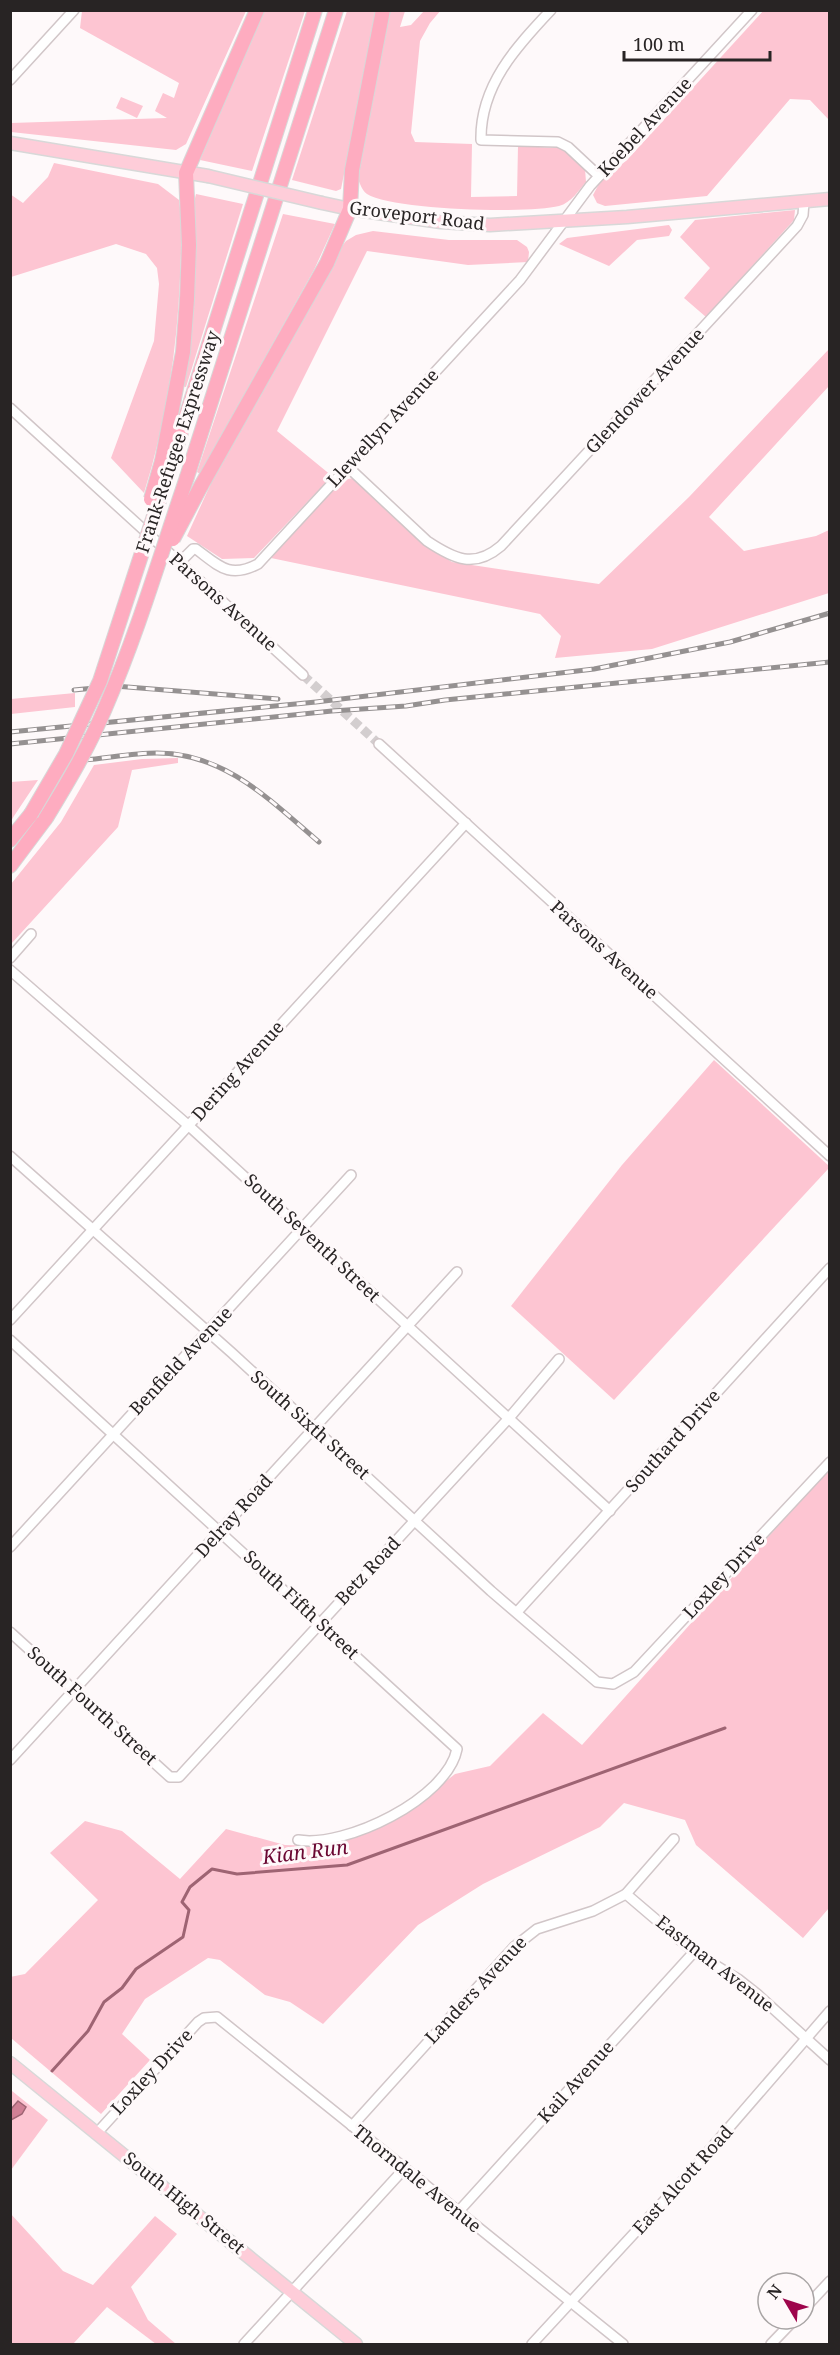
<svg xmlns="http://www.w3.org/2000/svg" width="840" height="2355" font-family="'Noto Serif',serif">
<style>
.green{fill:#fdc5d2}
.water{fill:#d08095;stroke:#9e6473;stroke-width:1.5}
.lines{fill:none;stroke-linecap:round;stroke-linejoin:round}
.stream{stroke:#9e6473;stroke-width:3}
.minor-tunnel{stroke:#d3cecf;stroke-width:9;stroke-dasharray:9 4.5;stroke-linecap:butt}
.minor-casing{stroke:#d1c6c8;stroke-width:12}
.major-casing{stroke:#d8d8d8;stroke-width:15}
.highway-casing{stroke:#d8d8d8;stroke-width:16}
.minor{stroke:#fff;stroke-width:9}
.major{stroke:#fecdd9;stroke-width:12}
.highway{stroke:#feacc0;stroke-width:14}
.rail-casing{stroke:#959191;stroke-width:5}
.rail{stroke:#fef9fa;stroke-width:3;stroke-dasharray:9;stroke-linecap:butt}
.major-bridge-casing{stroke:#d8d8d8;stroke-width:15;stroke-linecap:butt}
.highway-bridge-casing{stroke:#d8d8d8;stroke-width:16;stroke-linecap:butt}
.major-bridge{stroke:#fecdd9;stroke-width:12}
.highway-bridge{stroke:#feacc0;stroke-width:14}
.labels{text-anchor:middle;stroke-width:6;stroke-linejoin:round;paint-order:stroke}
.street-label{font-size:18px;fill:#282424;stroke:#fef9fa}
.water-label{font-size:20px;font-style:italic;fill:#6a0732;stroke:#fef9fa}
</style>
<rect width="100%" height="100%" fill="#fef9fa"/>
<g class="green">
<path d="M441,10l-11,13 -10,18 -9,92 4,9 57,2 -1,53 46,-1 1,-50 40,2 10,4 17,17 1,13c-7,8 -15,21 -27,24 -30,8 -167,4 -192,-12 -6,-4 -8,-14 -11,-20l33,-163h16l-5,16 11,-2 13,-14z"/>
<path d="M764,10l65,1v109l-19,-20 -20,-1 -83,97 -102,10 -8,-3 -4,-8 7,-13 27,-22z"/>
<path d="M82,11h164l-60,133 -10,6 -165,-18v-9l156,-5 -12,-7 8,-18 11,5 5,-15 -99,-55z"/>
<path d="M263,11h42l-53,160 -52,-11z"/>
<path d="M347,11h30l-36,178 -5,2 -44,-11z"/>
<path d="M121,97l22,9 -6,12 -21,-10z"/>
<path d="M54,163l104,21 21,16c4,26 2,52 1,78 -3,73 -14,145 -36,215l-33,-35 43,-117 5,-57 -2,-16 -11,-14 -30,-10 -105,33 -1,-83 13,9 25,-26z"/>
<path d="M196,194l47,10 -57,183 -5,-1 12,-180z"/>
<path d="M795,210l-1,10 -88,97 -22,-19 26,-30 -30,-31 15,-17z"/>
<path d="M283,214l52,10 -21,46 -114,204 -3,-2z"/>
<path d="M669,225l3,5 -3,6 -32,4 -28,26 -50,-22 8,-6z"/>
<path d="M373,231l76,9h68l10,7 2,5 -1,10 -60,3 -101,-14 -90,180 55,45 -78,82 -32,1 -35,-23 36,-79 93,-160 20,-43 10,-13 10,-6z"/>
<path d="M829,349v37l-120,131 35,34 72,-15 13,-6v63l-177,56 -97,9 6,-22 -21,-22 -269,-56 71,-78 12,-2 70,66 28,18 147,22 90,-87z"/>
<path d="M75,693v14l-64,7v-15z"/>
<path d="M178,758v5l-46,7 -14,57 -107,117v-60l50,-62 33,-57 48,-6z"/>
<path d="M38,780l-24,36 -3,5v-39z"/>
<path d="M714,1060l115,106v2l-215,232 -103,-94 111,-141z"/>
<path d="M829,1469v439l-26,30 -107,-93 -11,-25 -61,-17 -24,24 -117,57 -65,41 -95,99 -33,-22 -25,-7 -45,-35 -12,-2 -63,41 -23,35 28,26 -49,54 -90,-76 -1,-61 15,-3 73,-74 -48,-47 35,-32 37,10 58,48 46,-50 59,16 35,1 51,-16 41,-22 43,-34 35,-8 53,-53 39,32z"/>
<path d="M12,2091l36,29 -37,50 -1,-78z"/>
<path d="M10,2213l53,58 30,14 62,-69 22,18 -46,53 17,33 28,24h-20l-49,-37 -34,37h-62z"/>
</g>
<path class="water" d="M18,2101l8,6 -4,7 -11,6v-11z"/>
<g class="lines">
<path class="stream" d="M52,2071l36,-40 16,-29 18,-14 14,-19 47,-32 6,-27 -7,-8 8,-15 22,-18 25,5 110,-9 378,-137"/>
<path class="minor-tunnel" d="M303,675l76,69"/>
<g class="minor-casing">
<g id="minor">
<path d="M551,10c-35,37 -71,76 -70,130l77,2 10,5 31,29"/>
<path d="M10,80l64,-70"/>
<path d="M10,408l293,267"/>
<path d="M348,467l79,74c27,18 47,28 74,5l296,-320 6,-11 1,-13"/>
<path d="M180,562l13,-13h3c23,17 33,30 62,15l262,-284 70,-94 162,-176"/>
<path d="M379,744l451,412"/>
<path d="M10,958l21,-24"/>
<path d="M10,970l179,156 421,385"/>
<path d="M10,1156l222,197 259,238 106,91 16,2 21,-12 196,-210"/>
<path d="M10,1320l456,-497"/>
<path d="M10,1340l447,409c-10,50 -112,99 -159,91"/>
<path d="M10,1547l341,-372"/>
<path d="M517,1612l313,-344"/>
<path d="M10,1632l160,145h9l330,-359 50,-59"/>
<path d="M10,1760l447,-488"/>
<path d="M626,1894l68,58 44,27 19,15 73,66"/>
<path d="M352,2126l162,-179 23,-18 56,-18 33,-17 48,-55"/>
<path d="M97,2133l101,-111 6,-4 13,-1 406,327"/>
<path d="M458,2212l236,-260"/>
<path d="M804,2309l26,-28"/>
<path d="M244,2344l160,-175"/>
<path d="M532,2344l156,-169 142,-164"/>
<path d="M771,2344l24,-25"/>
</g>
</g>
<g class="major-casing">
<g id="major">
<path d="M10,143l198,33"/>
<path d="M322,203l28,6 91,13 49,3 137,-8 203,-18"/>
<path d="M10,2063l346,281"/>
</g>
</g>
<g class="highway-casing">
<g id="highway">
<path d="M162,461l21,-109 4,-53 2,-54 -3,-72 71,-163"/>
<path d="M170,467l145,-457"/>
<path d="M187,477l149,-467"/>
<path d="M201,486l126,-223 23,-54 2,-39 31,-160"/>
<path d="M10,840l21,-26"/>
<path d="M10,866l36,-48"/>
</g>
</g>
<use href="#minor" class="minor"/>
<use href="#major" class="major"/>
<use href="#highway" class="highway"/>
<g class="rail-casing">
<g id="rail">
<path d="M74,690l41,-4 163,13"/>
<path d="M10,732l306,-30 278,-33 136,-27 100,-29"/>
<path d="M10,744l322,-33 74,-5 39,-6 385,-38"/>
<path d="M84,760c24,-2 49,-7 73,-7 68,0 114,48 162,89"/>
</g>
</g>
<use href="#rail" class="rail"/>
<g class="major-bridge-casing">
<path id="major-bridge" d="M208,176l114,27"/>
</g>
<g class="highway-bridge-casing">
<g id="highway-bridge">
<path d="M151,499l11,-38"/>
<path d="M173,539l28,-53"/>
<path d="M31,814l35,-60 34,-73 70,-214"/>
<path d="M46,818c22,-36 44,-73 60,-112 32,-74 55,-153 81,-229"/>
</g>
</g>
<use href="#major-bridge" class="major-bridge"/>
<use href="#highway-bridge" class="highway-bridge"/>
</g>
<g class="labels">
<g class="street-label">
<text transform="translate(645 127) rotate(-47)" y="6">Koebel Avenue</text>
<text transform="translate(417 216) rotate(7)" y="6">Groveport Road</text>
<text transform="translate(645 391) rotate(-47)" y="6">Glendower Avenue</text>
<text transform="translate(383 428) rotate(-47)" y="6">Llewellyn Avenue</text>
<text transform="translate(178 442) rotate(-72)" y="6">Frank-Refugee Expressway</text>
<text transform="translate(223 602) rotate(42)" y="6">Parsons Avenue</text>
<text transform="translate(604 950) rotate(42)" y="6">Parsons Avenue</text>
<text transform="translate(238 1071) rotate(-48)" y="6">Dering Avenue</text>
<text transform="translate(312 1238) rotate(43)" y="6">South Seventh Street</text>
<text transform="translate(181 1361) rotate(-47)" y="6">Benfield Avenue</text>
<text transform="translate(310 1425) rotate(42)" y="6">South Sixth Street</text>
<text transform="translate(673 1441) rotate(-48)" y="6">Southard Drive</text>
<text transform="translate(234 1516) rotate(-48)" y="6">Delray Road</text>
<text transform="translate(368 1571) rotate(-47)" y="6">Betz Road</text>
<text transform="translate(724 1576) rotate(-47)" y="6">Loxley Drive</text>
<text transform="translate(301 1605) rotate(43)" y="6">South Fifth Street</text>
<text transform="translate(92 1706) rotate(42)" y="6">South Fourth Street</text>
<text transform="translate(715 1964) rotate(38)" y="6">Eastman Avenue</text>
<text transform="translate(476 1990) rotate(-47)" y="6">Landers Avenue</text>
<text transform="translate(152 2072) rotate(-47)" y="6">Loxley Drive</text>
<text transform="translate(576 2082) rotate(-48)" y="6">Kail Avenue</text>
<text transform="translate(417 2179) rotate(39)" y="6">Thorndale Avenue</text>
<text transform="translate(683 2180) rotate(-48)" y="6">East Alcott Road</text>
<text transform="translate(184 2203) rotate(39)" y="6">South High Street</text>
</g>
<g class="water-label">
<text transform="translate(305 1852) rotate(-7)" y="7">Kian Run</text>
</g>
</g>
<rect width="840" height="2355" fill="none" stroke="#282424" stroke-width="24"/>
<g transform="translate(786 2301) rotate(309)"><circle r="28" fill="#fef9fa" stroke="#a8a4a4" stroke-width="1.5"/>
<path d="M0-4.5L10 22L0 15L-10 22Z" fill="#9e054c"/>
<text y="-9" font-size="16" font-weight="bold" text-anchor="middle" fill="#282424">N</text>
</g>
<path d="M624 51v9h146v-9" fill="none" stroke="#282424" stroke-width="3"/>
<text x="633" y="51" font-size="18" fill="#282424" stroke="#fef9fa" stroke-width="4.5" paint-order="stroke">100 m</text>
</svg>
